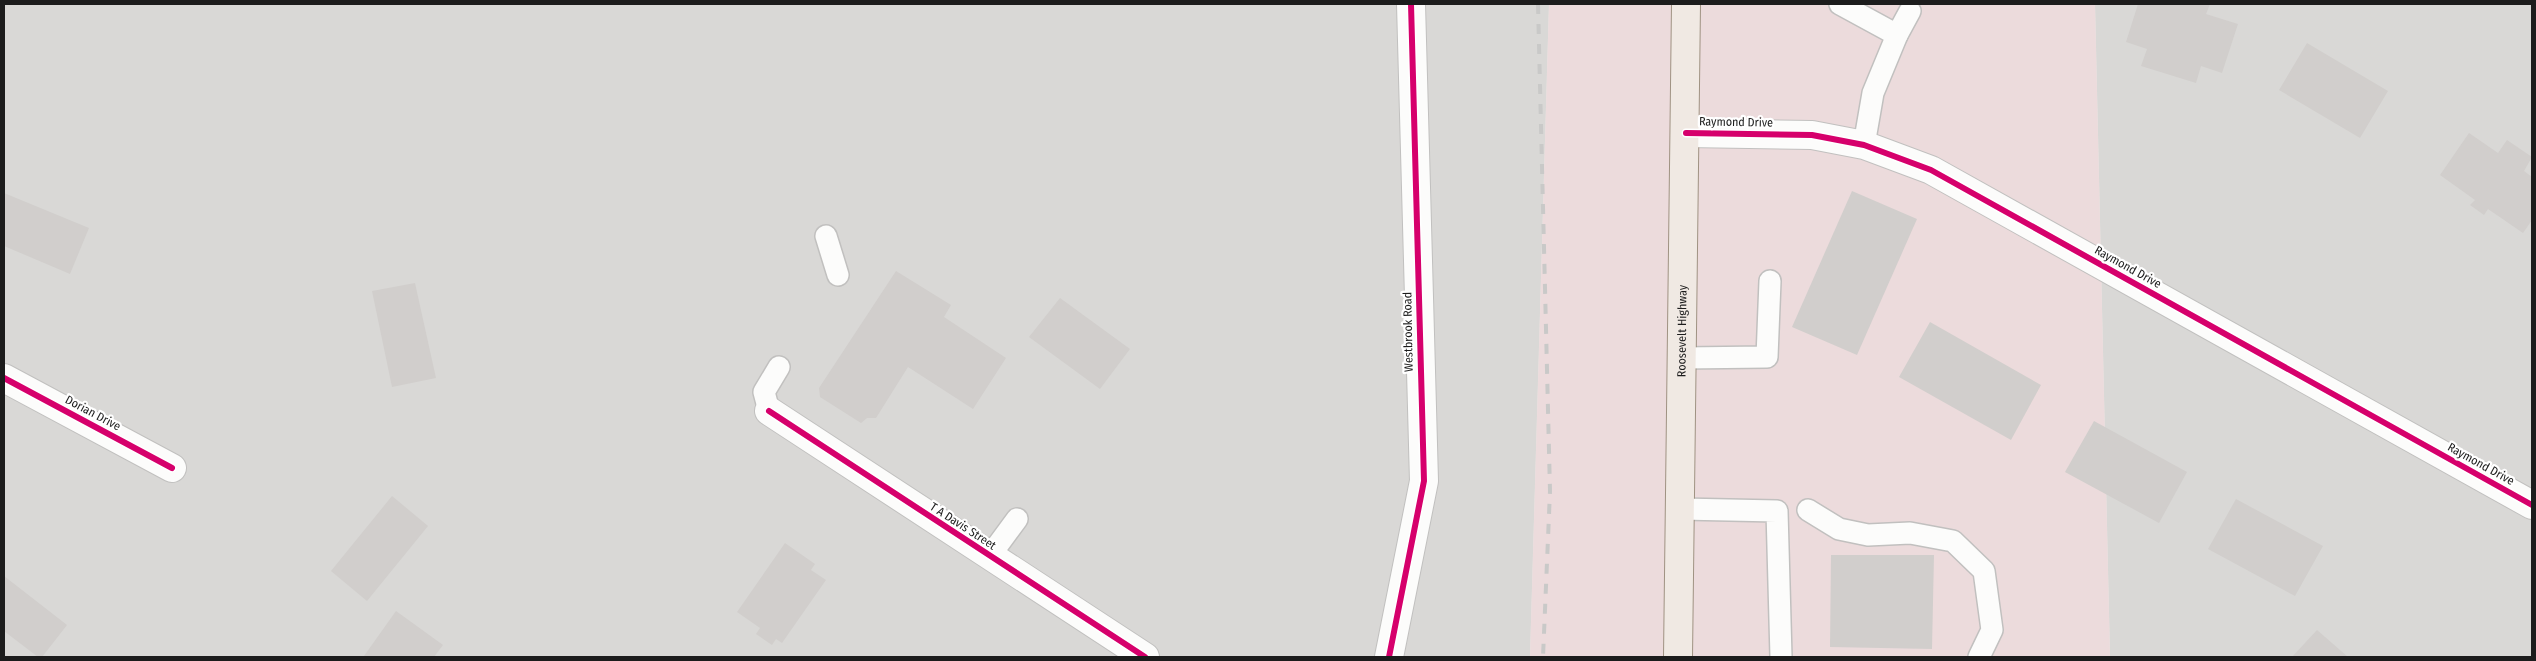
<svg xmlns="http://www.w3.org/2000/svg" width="2536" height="661" font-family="'Fira Sans Condensed',sans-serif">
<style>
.residential{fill:#d9d8d6}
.commercial{fill:#ecdbdc}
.building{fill:#d1cecc}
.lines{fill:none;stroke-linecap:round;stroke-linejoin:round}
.lane-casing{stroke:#c1c0bf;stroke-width:24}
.street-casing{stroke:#c1c0bf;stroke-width:30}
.primary-casing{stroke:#9f9282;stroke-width:30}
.lane{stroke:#fcfcfb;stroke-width:21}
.street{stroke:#fcfcfb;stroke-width:28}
.primary{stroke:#f0e9e3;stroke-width:28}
.rail{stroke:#c9c9c8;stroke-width:4;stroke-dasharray:10 10;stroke-linecap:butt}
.cycleway-casing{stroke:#fff;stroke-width:9}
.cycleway{stroke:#d6006c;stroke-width:6}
.labels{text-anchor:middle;stroke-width:4.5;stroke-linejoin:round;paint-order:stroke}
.street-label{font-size:12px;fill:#1c1c1c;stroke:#fff}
</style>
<rect width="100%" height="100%" fill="#eae8e5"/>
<g class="residential">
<path d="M4,4h1545l-19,653h-1526z"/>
<path d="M2095,4h437v653h-422z"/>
</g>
<path class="commercial" d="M1549,4h546l15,653h-580z"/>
<g class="building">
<path d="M2138,4h72l-4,10 32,10 -16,49 -21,-7 -5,17 -55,-17 6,-17 -21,-7z"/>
<path d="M2307,43l81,48 -28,47 -81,-48z"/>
<path d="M2469,133l29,20 9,-13 25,17 -8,14 8,6v43l-9,13 -35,-24 -4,6 -14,-10 5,-5 -35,-25z"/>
<path d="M1852,191l65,28 -60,136 -65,-28z"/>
<path d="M4,193l85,35 -19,46 -66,-28z"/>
<path d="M896,271l55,34 -7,12 62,41 -33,51 -65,-42 -32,51h-9l-6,5 -41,-26 -1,-9z"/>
<path d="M415,283l21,95 -44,9 -20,-96z"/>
<path d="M1060,298l70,51 -30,40 -71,-52z"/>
<path d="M1930,322l111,63 -30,55 -112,-63z"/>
<path d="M2094,421l93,51 -28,51 -94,-51z"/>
<path d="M392,496l36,30 -61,75 -36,-30z"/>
<path d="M2236,499l87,47 -28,50 -87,-47z"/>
<path d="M785,543l30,21 -4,6 15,10 -44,63 -6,-4 -4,6 -16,-11 4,-6 -23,-16z"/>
<path d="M1831,555h103l-2,94 -102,-2z"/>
<path d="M4,576l63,49 -25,32h-4l-34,-26z"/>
<path d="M396,611l47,34 -9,12 -70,-1z"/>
<path d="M2317,630l31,27h-56z"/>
</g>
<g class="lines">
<g class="lane-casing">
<g id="lane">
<path d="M1840,4l57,31 -24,58 -9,52"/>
<path d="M1897,35l13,-24"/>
<path d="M826,236l12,39"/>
<path d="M1683,358l84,-1 3,-76"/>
<path d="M769,411l-5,-19 15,-25"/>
<path d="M1681,509l96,2 4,146"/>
<path d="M1808,510l31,19 29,6 42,-2 43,8 31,30 8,59 -13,27"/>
<path d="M989,557l28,-38"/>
</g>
</g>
<g class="street-casing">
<g id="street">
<path d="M1686,133l126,2 52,10 67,25 601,335"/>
<path d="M4,378l168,90"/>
<path d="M769,411l376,246"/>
<path d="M1389,657l35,-176 -13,-477"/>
</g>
</g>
<g class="primary-casing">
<g id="primary">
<path id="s1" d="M1678,657l8,-653"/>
</g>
</g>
<use href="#lane" class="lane"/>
<use href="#street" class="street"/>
<use href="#primary" class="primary"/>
<path class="rail" d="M1538,4l12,487 -7,166"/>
<g class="cycleway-casing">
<g id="cycleway">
<path d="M1686,133l126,2 52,10 67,25 601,335"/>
<path d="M4,378l168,90"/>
<path d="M769,411l376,246"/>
<path d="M1389,657l35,-176 -13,-477"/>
</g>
</g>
<use href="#cycleway" class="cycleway"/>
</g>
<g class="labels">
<g class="street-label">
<text transform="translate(1736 122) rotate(1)" y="4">Raymond Drive</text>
<text transform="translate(2128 267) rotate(29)" y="4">Raymond Drive</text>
<text dy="4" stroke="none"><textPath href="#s1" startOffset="326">Roosevelt Highway</textPath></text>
<text transform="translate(1408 332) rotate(-91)" y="4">Westbrook Road</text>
<text transform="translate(93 413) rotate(28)" y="4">Dorian Drive</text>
<text transform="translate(2481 464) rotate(29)" y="4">Raymond Drive</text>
<text transform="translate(963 526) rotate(33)" y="4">T A Davis Street</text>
</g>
</g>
<rect width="2536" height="661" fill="none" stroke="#1c1c1c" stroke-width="10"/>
</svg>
